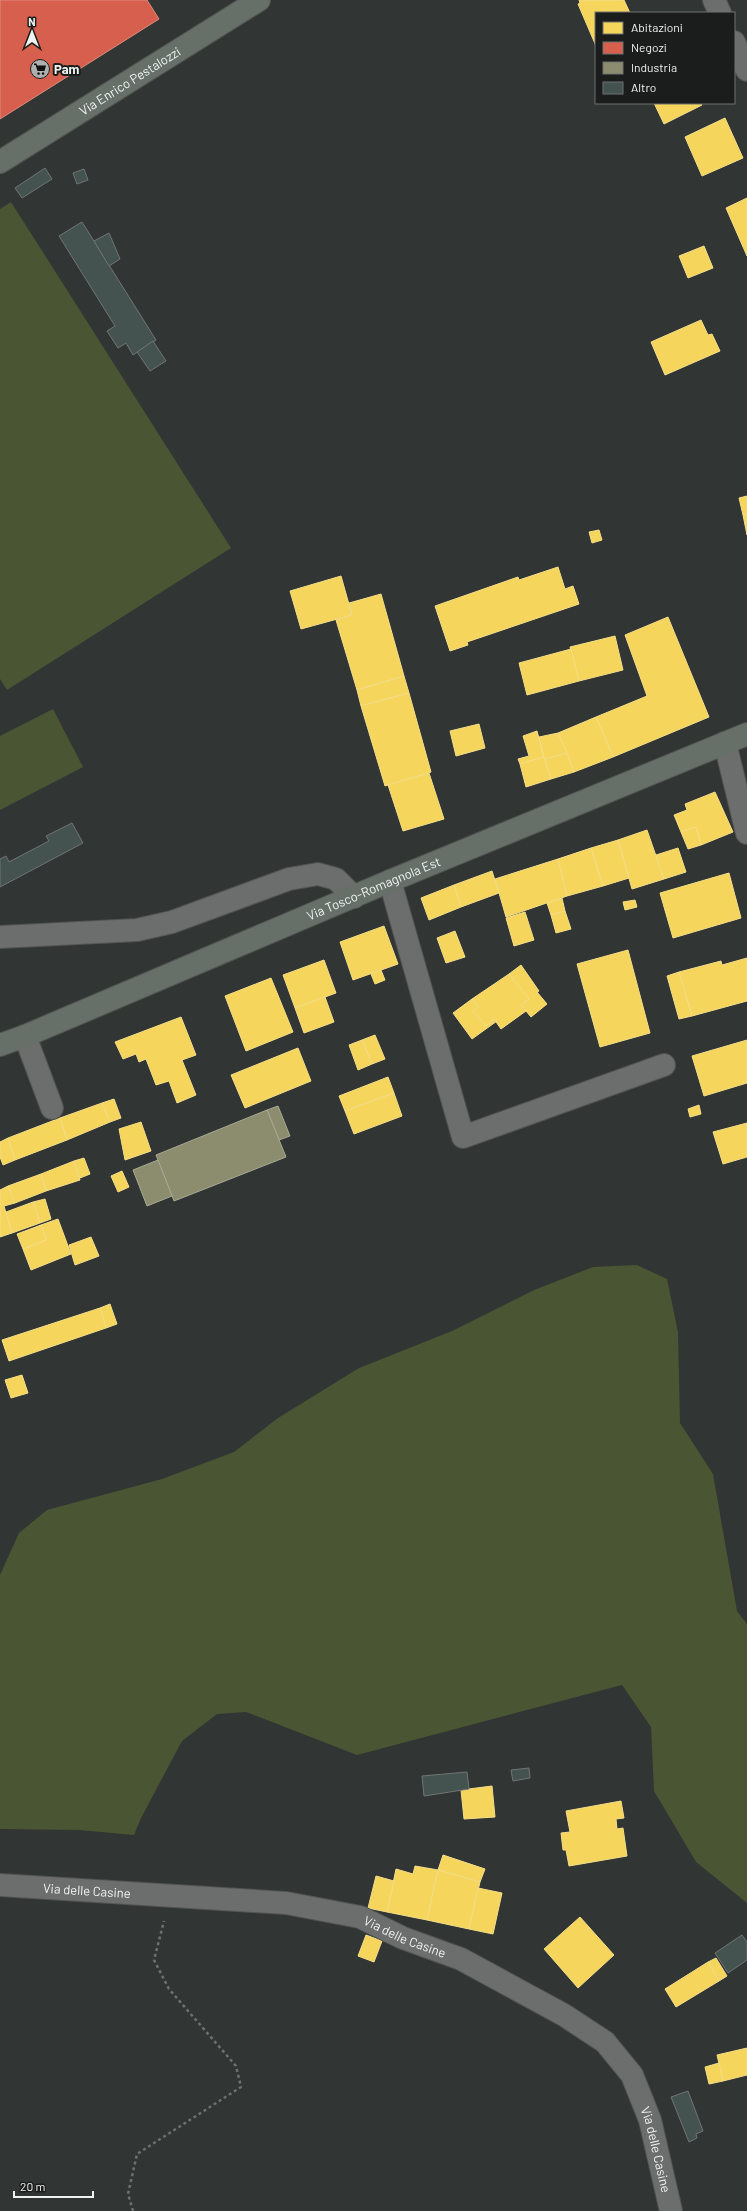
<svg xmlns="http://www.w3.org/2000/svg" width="747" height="2211" font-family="Barlow,sans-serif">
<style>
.green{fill:#4a5534}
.homes{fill:#f6d55c;stroke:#f4de89}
.shops{fill:#d6604d;stroke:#de8c7e}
.industry{fill:#8c8c6e;stroke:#aaab95}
.building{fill:#445250;stroke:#717573}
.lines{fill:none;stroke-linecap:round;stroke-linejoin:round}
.minor-casing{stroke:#515452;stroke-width:24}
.major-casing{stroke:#515452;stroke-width:24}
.path{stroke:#6e716f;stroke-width:2.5;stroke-dasharray:3 3;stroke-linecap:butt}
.minor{stroke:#6b6e6c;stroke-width:22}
.major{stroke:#677068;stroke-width:22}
.labels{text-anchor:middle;stroke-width:4;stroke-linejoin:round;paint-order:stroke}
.poi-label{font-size:13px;font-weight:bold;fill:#eff3f1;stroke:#1a1d1b;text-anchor:start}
.street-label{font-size:13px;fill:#eff3f1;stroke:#1a1d1b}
</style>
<rect width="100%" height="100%" fill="#313533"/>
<g class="green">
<path d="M11,202l220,346 -224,142 -7,-11v-470z"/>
<path d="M53,709l30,58 -83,43v-74z"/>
<path d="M637,1265l30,14 11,53 2,91 33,51 24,137 10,13v279l-51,-41 -42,-71 -3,-64 -29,-42 -265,70 -111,-43 -29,2 -35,27 -41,77 -7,17 -55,-5 -79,-1v-254l19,-42 28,-23 115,-31 72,-27 44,-34 81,-50 93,-37 82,-41 59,-23z"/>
</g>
<g class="homes">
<path d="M579,0h45l6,13h-34v33l-18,-42 2,-1z"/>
<path d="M654,103h47l1,2 -38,19z"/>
<path d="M725,118l18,40 -41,18 -17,-39z"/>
<path d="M747,198v58l-21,-48z"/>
<path d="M704,246l9,22 -25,10 -9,-22z"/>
<path d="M701,320l7,15 4,-1 8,17 -55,24 -14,-33z"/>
<path d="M747,496v18l-4,1 -4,-17z"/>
<path d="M747,514v21l-4,-20z"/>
<path d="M599,530l3,10 -10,3 -3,-11z"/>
<path d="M558,567l7,22 8,-3 6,18 -112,38 1,3 -18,6 -15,-45 83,-29 1,3z"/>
<path d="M341,576l11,39 -51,14 -11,-38z"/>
<path d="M381,594l23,82 -47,14 -21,-70 16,-5 -3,-12z"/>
<path d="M668,617l41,100 -96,40 -17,-40 51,-21 -22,-61z"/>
<path d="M615,636l8,34 -44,11 -9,-34z"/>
<path d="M571,649l8,32 -52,14 -8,-32z"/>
<path d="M404,676l5,17 -48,13 -4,-16z"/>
<path d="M409,693l22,79 -46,14 -24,-80z"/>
<path d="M596,717l17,40 -39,15 -16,-39z"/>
<path d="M479,724l6,24 -29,8 -6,-25z"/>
<path d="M537,731l7,26 -24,7 -2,-5 11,-3 -6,-20z"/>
<path d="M558,733l9,20 -23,6 -5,-22z"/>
<path d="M567,753l7,19 -23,7 -7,-20z"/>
<path d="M544,757l7,22 -25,8 -6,-23z"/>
<path d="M429,773l15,46 -41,12 -15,-46z"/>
<path d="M715,792l18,40 -32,13 -5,-18 -15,5 -7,-17 13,-5 -2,-6z"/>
<path d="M696,827l5,18 -13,4 -7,-17z"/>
<path d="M647,830l17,49 -32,10 -14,-49z"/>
<path d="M618,840l11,38 -26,8 -12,-38z"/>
<path d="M591,848l12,38 -36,10 -9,-37z"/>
<path d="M678,848l8,24 -22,7 -8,-24z"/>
<path d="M558,859l9,37 -61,21 -11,-38z"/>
<path d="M492,871l7,22 -38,14 -7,-22z"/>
<path d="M729,873l12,45 -68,20 -13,-45z"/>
<path d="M454,885l7,22 -32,13 -8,-22z"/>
<path d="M562,898l3,13 -14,4 -4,-12z"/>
<path d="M635,900l2,7 -12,3 -2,-8z"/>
<path d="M565,911l6,18 -15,4 -5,-18z"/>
<path d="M525,912l9,28 -20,6 -8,-28z"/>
<path d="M384,926l14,38 -45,16 -13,-38z"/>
<path d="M455,931l10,26 -19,6 -9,-25z"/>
<path d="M628,950l22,83 -50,14 -23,-83z"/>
<path d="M747,958v43l-55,15 -13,-44 42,-11 1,4z"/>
<path d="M324,960l12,33 -41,15 -12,-33z"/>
<path d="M521,965l18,26 -2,1 10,12 -16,13 -10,-12 8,-6 -20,-25z"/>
<path d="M381,970l4,10 -10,4 -4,-10z"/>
<path d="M679,972l13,44 -13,3 -12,-43z"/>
<path d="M509,974l20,25 -8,6 5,6 -25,18 -7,-10 -8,7 -13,-15 5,-4 -6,-8z"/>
<path d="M271,978l22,54 -47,19 -21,-55z"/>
<path d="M325,997l9,25 -30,11 -9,-25z"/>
<path d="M472,999l6,8 -5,4 13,15 8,-7 3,2 -25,18 -19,-26z"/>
<path d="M181,1017l15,38 -14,5 14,35 -19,8 -8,-22 -13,4 -10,-26 -7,3 -3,-8 -13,5 -8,-17z"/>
<path d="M375,1035l10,24 -13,5 -10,-24z"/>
<path d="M362,1040l10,24 -14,6 -9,-25z"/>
<path d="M747,1040v43l-43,13 -12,-40z"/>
<path d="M298,1048l13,33 -66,27 -14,-33z"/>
<path d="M388,1077l6,16 -49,18 -6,-15z"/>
<path d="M394,1093l8,23 -48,18 -9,-23z"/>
<path d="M114,1099l7,19 -11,4 -8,-19z"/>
<path d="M102,1103l8,19 -43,18 -7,-22z"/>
<path d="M699,1105l2,9 -11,3 -2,-8z"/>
<path d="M60,1118l7,22 -52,20 -7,-22z"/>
<path d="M141,1122l10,29 -26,9 -6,-31z"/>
<path d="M747,1123v34l-24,7 -10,-32z"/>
<path d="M8,1138l7,22 -12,5 -3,-8v-15z"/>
<path d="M84,1158l6,16 -10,4 -6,-17z"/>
<path d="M74,1161l6,19 -34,11 -5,-17z"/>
<path d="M122,1171l7,16 -11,5 -7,-16z"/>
<path d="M41,1174l5,17 -31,12 -7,-17z"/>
<path d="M8,1186l7,17 -11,3 8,27 -12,4v-47z"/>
<path d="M45,1199l6,20 -11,4 -7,-21z"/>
<path d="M33,1202l7,21 -28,10 -6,-21z"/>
<path d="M58,1219l13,35 -40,16 -8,-21 23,-9 -5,-15z"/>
<path d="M41,1225l5,15 -23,9 -6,-15z"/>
<path d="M91,1237l8,19 -24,9 -6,-20z"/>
<path d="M110,1304l7,20 -11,4 -6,-20z"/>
<path d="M100,1308l6,20 -97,33 -7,-21z"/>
<path d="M22,1375l6,18 -17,5 -6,-18z"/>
<path d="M492,1786l3,31 -31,2 -3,-29z"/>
<path d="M621,1801l3,17 -8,1 1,10 6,-1 4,28 -58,10 -3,-16h-3l-2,-17 9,-1 -4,-21z"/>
<path d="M443,1855l42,14 -5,13 -42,-12z"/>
<path d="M415,1866l23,4 -11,50 -40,-8 9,-43 17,5z"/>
<path d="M438,1870l42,12 -11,47 -42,-9z"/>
<path d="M376,1876l18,5 -7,31 -19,-4z"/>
<path d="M478,1888l24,5 -9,41 -24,-5z"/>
<path d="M580,1917l34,38 -36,33 -34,-39z"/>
<path d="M366,1935l16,6 -8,21 -16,-6z"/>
<path d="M716,1958l11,18 -8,5 -11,-19z"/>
<path d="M708,1962l11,19 -43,26 -11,-18z"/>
<path d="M747,2048v27l-24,6 -6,-26z"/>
<path d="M719,2063l4,18 -14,3 -4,-17z"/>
</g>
<path class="shops" d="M0,0h147l12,19 -159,100z"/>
<g class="industry">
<path d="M278,1106l12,30 -11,4 -12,-30z"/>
<path d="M267,1110l19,47 -112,44 -18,-46z"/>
<path d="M158,1160l14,36 -25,10 -14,-36z"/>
</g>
<g class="building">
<path d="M45,168l7,11 -30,19 -7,-10z"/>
<path d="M84,169l4,11 -11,4 -4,-11z"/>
<path d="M82,222l74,118 -23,15 -7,-12 -8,5 -11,-17 8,-5 -56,-90z"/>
<path d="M109,233l11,26 -11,7 -15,-25z"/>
<path d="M153,341l13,20 -16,10 -13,-19z"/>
<path d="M72,823l11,20 -83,44v-28l6,-3 3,6 40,-21 -3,-5z"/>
<path d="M529,1768l1,10 -17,3 -2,-11z"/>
<path d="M467,1772l2,17 -45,7 -2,-20z"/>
<path d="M742,1935l5,7v18l-19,13 -13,-20z"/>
<path d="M688,2091l15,40 -7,3 1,4 -8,4 -18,-45z"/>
</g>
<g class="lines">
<g class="minor-casing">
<g id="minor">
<path d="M714,0l6,13"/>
<path d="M734,42l13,28"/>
<path d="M725,743l22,90"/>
<path d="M390,881l73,256 201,-72"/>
<path d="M0,937l137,-7 35,-8 117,-43 29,-5 18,5 18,18"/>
<path d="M25,1036l27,72"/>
<path id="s1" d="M0,1885l286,18 74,14 43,21 58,21 103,56 41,27 27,33 18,45 21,91"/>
</g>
</g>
<g class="major-casing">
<g id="major">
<path id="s2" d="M0,162l259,-162"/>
<path id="s3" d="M0,1045l25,-9 365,-155 357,-147"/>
</g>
</g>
<path class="path" d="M133,2211l-5,-17 9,-40 104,-67 -5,-21 -67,-77 -15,-29 10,-39"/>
<use href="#minor" class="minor"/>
<use href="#major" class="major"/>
</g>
<defs>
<g id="supermarket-disc" transform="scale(1)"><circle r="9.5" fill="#acb0ae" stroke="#1a1d1b"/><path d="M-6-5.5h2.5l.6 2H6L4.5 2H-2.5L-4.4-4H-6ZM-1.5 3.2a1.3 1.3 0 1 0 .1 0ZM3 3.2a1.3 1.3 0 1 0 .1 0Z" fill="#111"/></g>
</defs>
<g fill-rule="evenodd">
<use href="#supermarket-disc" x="40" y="69"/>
</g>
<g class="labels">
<g class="poi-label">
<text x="54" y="74">Pam</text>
</g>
<g class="street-label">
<text dy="5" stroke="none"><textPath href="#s2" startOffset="153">Via Enrico Pestalozzi</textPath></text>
<text dy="5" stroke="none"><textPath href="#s3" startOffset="405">Via Tosco-Romagnola Est</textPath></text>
<text dy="5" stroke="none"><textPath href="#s1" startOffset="87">Via delle Casine</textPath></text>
<text dy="5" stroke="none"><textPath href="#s1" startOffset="411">Via delle Casine</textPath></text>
<text dy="5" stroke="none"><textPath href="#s1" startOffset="759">Via delle Casine</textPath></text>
</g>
</g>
<rect x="595" y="12" width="140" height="92" fill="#1a1d1b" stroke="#6f7371"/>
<rect x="603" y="22" width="20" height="12" fill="#f6d55c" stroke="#6f7371"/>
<text x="631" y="32" font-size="12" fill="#eff3f1">Abitazioni</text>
<rect x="603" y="42" width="20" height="12" fill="#d6604d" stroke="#6f7371"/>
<text x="631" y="52" font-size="12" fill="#eff3f1">Negozi</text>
<rect x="603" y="62" width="20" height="12" fill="#8c8c6e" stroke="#6f7371"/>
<text x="631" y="72" font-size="12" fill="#eff3f1">Industria</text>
<rect x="603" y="82" width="20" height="12" fill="#445250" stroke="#6f7371"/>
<text x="631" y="92" font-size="12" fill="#eff3f1">Altro</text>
<g transform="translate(32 32)" stroke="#1a1d1b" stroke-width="3" paint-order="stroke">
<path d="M0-3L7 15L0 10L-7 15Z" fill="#eff3f1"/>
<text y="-6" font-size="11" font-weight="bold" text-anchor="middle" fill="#eff3f1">N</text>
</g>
<path d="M14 2191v6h79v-6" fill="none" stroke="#eff3f1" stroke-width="2"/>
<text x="20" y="2191" font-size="12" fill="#eff3f1" stroke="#1a1d1b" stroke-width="3" paint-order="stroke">20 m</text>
</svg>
